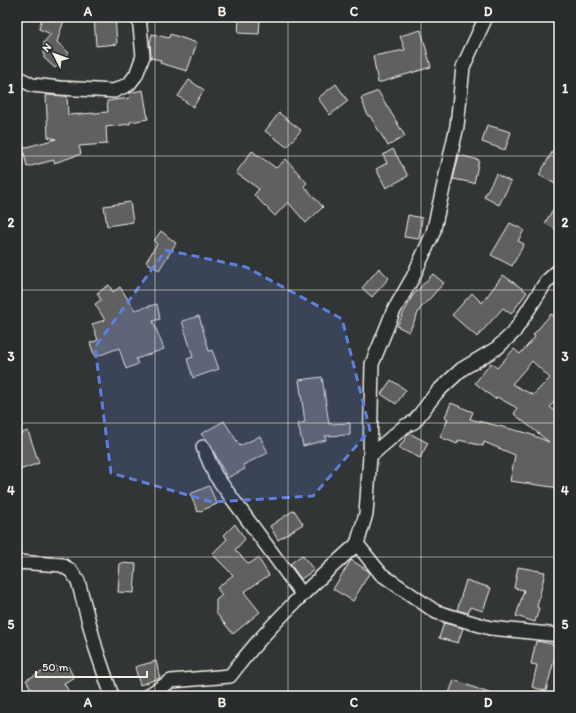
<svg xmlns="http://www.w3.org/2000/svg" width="576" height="713" font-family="Itim,sans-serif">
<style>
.building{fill:#5f605f;stroke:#f4f1e8;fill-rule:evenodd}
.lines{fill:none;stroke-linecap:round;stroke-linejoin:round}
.street-casing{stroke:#f4f1e8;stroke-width:16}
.street{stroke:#2a2d2e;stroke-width:13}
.marked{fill:#5e7fdd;fill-opacity:0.2;stroke:#5e7fdd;stroke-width:3;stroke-dasharray:8 5;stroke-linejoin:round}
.grid{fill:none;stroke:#f4f1e8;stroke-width:1;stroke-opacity:0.55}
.neatline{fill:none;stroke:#f4f1e8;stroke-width:1.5}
.grid-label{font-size:13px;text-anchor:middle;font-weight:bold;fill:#f4f1e8}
</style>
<rect width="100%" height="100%" fill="#323535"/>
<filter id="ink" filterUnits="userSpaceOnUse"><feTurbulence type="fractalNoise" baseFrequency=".025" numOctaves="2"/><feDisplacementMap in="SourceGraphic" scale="8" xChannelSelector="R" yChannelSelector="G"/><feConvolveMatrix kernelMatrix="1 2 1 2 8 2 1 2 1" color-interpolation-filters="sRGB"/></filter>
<g filter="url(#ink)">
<g class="building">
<path d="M42,17h23l-8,25 12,11 -14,15 -11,-10v-16l7,-8 -12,-5z"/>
<path d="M94,17h21l2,27 -21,2z"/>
<path d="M239,19l21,1 -1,14 -21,-1z"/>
<path d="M421,30l10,37 -53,16 -5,-27 32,-6 -5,-14z"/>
<path d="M152,34l17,4 1,-4 27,9 -10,28 -27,-8 1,-3 -10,-2 -1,-15z"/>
<path d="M189,80l15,10 -11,17 -15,-11z"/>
<path d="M336,84l12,17 -18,14 -12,-17z"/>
<path d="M143,90l5,29 -18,3v2l-24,3 1,17 -28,2 2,8 -27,9v-3l-27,7 -4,-19 33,-9 -8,-2 -2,-42 21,1 1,19 40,-3 -1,-11 23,-3 -1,-5z"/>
<path d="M378,91l27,45 -17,10 -18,-30h-2l-7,-18z"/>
<path d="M279,113l22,17 -14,17 -22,-16z"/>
<path d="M487,125l24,7 -6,18 -23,-8z"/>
<path d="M559,140v46l-20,-11z"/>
<path d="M393,149l15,27 -22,12 -10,-19 11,-6 -4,-8z"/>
<path d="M252,151l24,17 10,-9 21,24 -3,3 19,21 -17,16 -18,-21 -13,14 -21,-21 5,-6 -23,-16z"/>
<path d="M459,155l20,5 -5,23 -21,-4z"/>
<path d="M496,174l15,8 -12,23 -15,-8z"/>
<path d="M559,199v32l-14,-8z"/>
<path d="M130,202l3,20 -26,4 -3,-20z"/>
<path d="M408,215l14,3 -3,21 -15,-2z"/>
<path d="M510,223l14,7 -6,11 6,3 -12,22 -21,-11z"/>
<path d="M161,231l15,12 -17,27 -13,-8 11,-18 -3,-3z"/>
<path d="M379,268l10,10 -17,19 -10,-9z"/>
<path d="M433,274l11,9 -24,26 -11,23 -12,-6 16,-31z"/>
<path d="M503,275l24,17 -16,22 -8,-6 -26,29 -25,-22 20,-22 10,10z"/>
<path d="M109,285l4,7 7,-5 15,23 22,-6 3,15 -7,2 11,28 -28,10 2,5 -12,5 -7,-21 -24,9 -5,-14 8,-3 -6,-16 13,-4 -10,-16 6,-4 -4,-7z"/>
<path d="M551,314l8,6v76l-9,11 9,8v73l-49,-7 5,-26 -31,-13 -1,4 -24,-6 -2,4 -17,-7 8,-18 -3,-2 6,-14 22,9 -3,7 57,14 22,9 -35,-28 3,-6 -20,-11 -2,2 -20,-16 16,-20 6,5 17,-19 6,5 15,-17 -2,-2zM532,361l18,17 -17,17 -21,-11z"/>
<path d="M199,316l10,35 3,-1 7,19 -26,9 -6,-19 6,-2 -11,-36z"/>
<path d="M322,377l7,47 21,-1v12l-25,1 1,4 -23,6 -5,-22 7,-2 -6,-42z"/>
<path d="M391,380l15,10 -10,14 -15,-10z"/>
<path d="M224,421l16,25 20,-10 8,17 -25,12 2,4 -18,9 -17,-34 -9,-10z"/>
<path d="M28,431l11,32 -22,8v-36z"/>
<path d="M409,433l19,10 -8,15 -21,-10z"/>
<path d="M209,486l8,18 -19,8 -8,-18z"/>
<path d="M294,510l9,14 -25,16 -8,-14z"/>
<path d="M235,524l10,15 -10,11 14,14 9,-6 11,17 -25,17 16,20 -27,22 -17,-21v-13l6,-5 -5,-7 16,-13 -21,-21 15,-15 -3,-4z"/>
<path d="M302,555l12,15 -13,9 -11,-15z"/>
<path d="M351,560l19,12 -17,29 -20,-12z"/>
<path d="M120,563l16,1 -2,29 -16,-1z"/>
<path d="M518,567l27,5 -8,35 2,1 -4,14 -19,-6 8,-26 -10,-2z"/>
<path d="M466,580l25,8 -8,23 -13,-4 -2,6 -11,-3z"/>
<path d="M444,623l19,5 -5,15 -19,-5z"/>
<path d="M536,641l22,4 -12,46 -14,-4 5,-22 -6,-1z"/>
<path d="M156,661l4,17 -20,7 -5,-18z"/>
<path d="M55,665l3,6 10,-5 6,12 -10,5 5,9 -8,4h-26l-9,-16z"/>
<path d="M454,680l40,15v1h-46z"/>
</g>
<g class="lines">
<g class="street-casing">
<g id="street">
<path d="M486,17l-23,50 -6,59 -24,107 -20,44 -20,35 -21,52 -2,92 -4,58 -9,30 24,30 55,38 54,16 69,7"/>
<path d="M17,77l15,8 28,3 54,3 15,-7 7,-9 7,-19 -4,-39"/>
<path d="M203,447l12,28 87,119"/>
<path d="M370,456l35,-30 9,-4 23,-30 25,-23 35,-21 17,-16 32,-50 13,-12"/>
<path d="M17,562l45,3 9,6 7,10 18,68 16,47"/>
<path d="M147,696l24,-15 59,-5c37,-49 81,-91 127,-132"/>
</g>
</g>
<use href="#street" class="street"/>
</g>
</g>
<path class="marked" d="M166,250l80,17 96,52 28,111 -57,66 -101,6 -101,-29 -16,-126z"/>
<path class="grid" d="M155,17v679M288,17v679M421,17v679M17,156h542M17,290h542M17,423h542M17,557h542"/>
<rect width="576" height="713" fill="none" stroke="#2a2d2e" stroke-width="44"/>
<g transform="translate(54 54) rotate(312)" stroke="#2a2d2e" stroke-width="3" paint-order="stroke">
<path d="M0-3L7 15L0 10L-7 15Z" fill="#f4f1e8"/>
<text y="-6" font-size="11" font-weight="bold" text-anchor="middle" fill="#f4f1e8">N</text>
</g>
<path d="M36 671v6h111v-6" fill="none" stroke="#f4f1e8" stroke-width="2"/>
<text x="42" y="671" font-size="12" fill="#f4f1e8" stroke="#2a2d2e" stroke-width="3" paint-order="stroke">50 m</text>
<rect x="22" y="22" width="532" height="669" class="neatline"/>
<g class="grid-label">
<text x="88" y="16">A</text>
<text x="222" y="16">B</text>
<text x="354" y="16">C</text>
<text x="488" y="16">D</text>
<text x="11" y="93">1</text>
<text x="565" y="93">1</text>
<text x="11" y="227">2</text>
<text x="565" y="227">2</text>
<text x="11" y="361">3</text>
<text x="565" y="361">3</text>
<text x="11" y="495">4</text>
<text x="565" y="495">4</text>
<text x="11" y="629">5</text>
<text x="565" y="629">5</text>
<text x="88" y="707">A</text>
<text x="222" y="707">B</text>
<text x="354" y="707">C</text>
<text x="488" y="707">D</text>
</g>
</svg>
